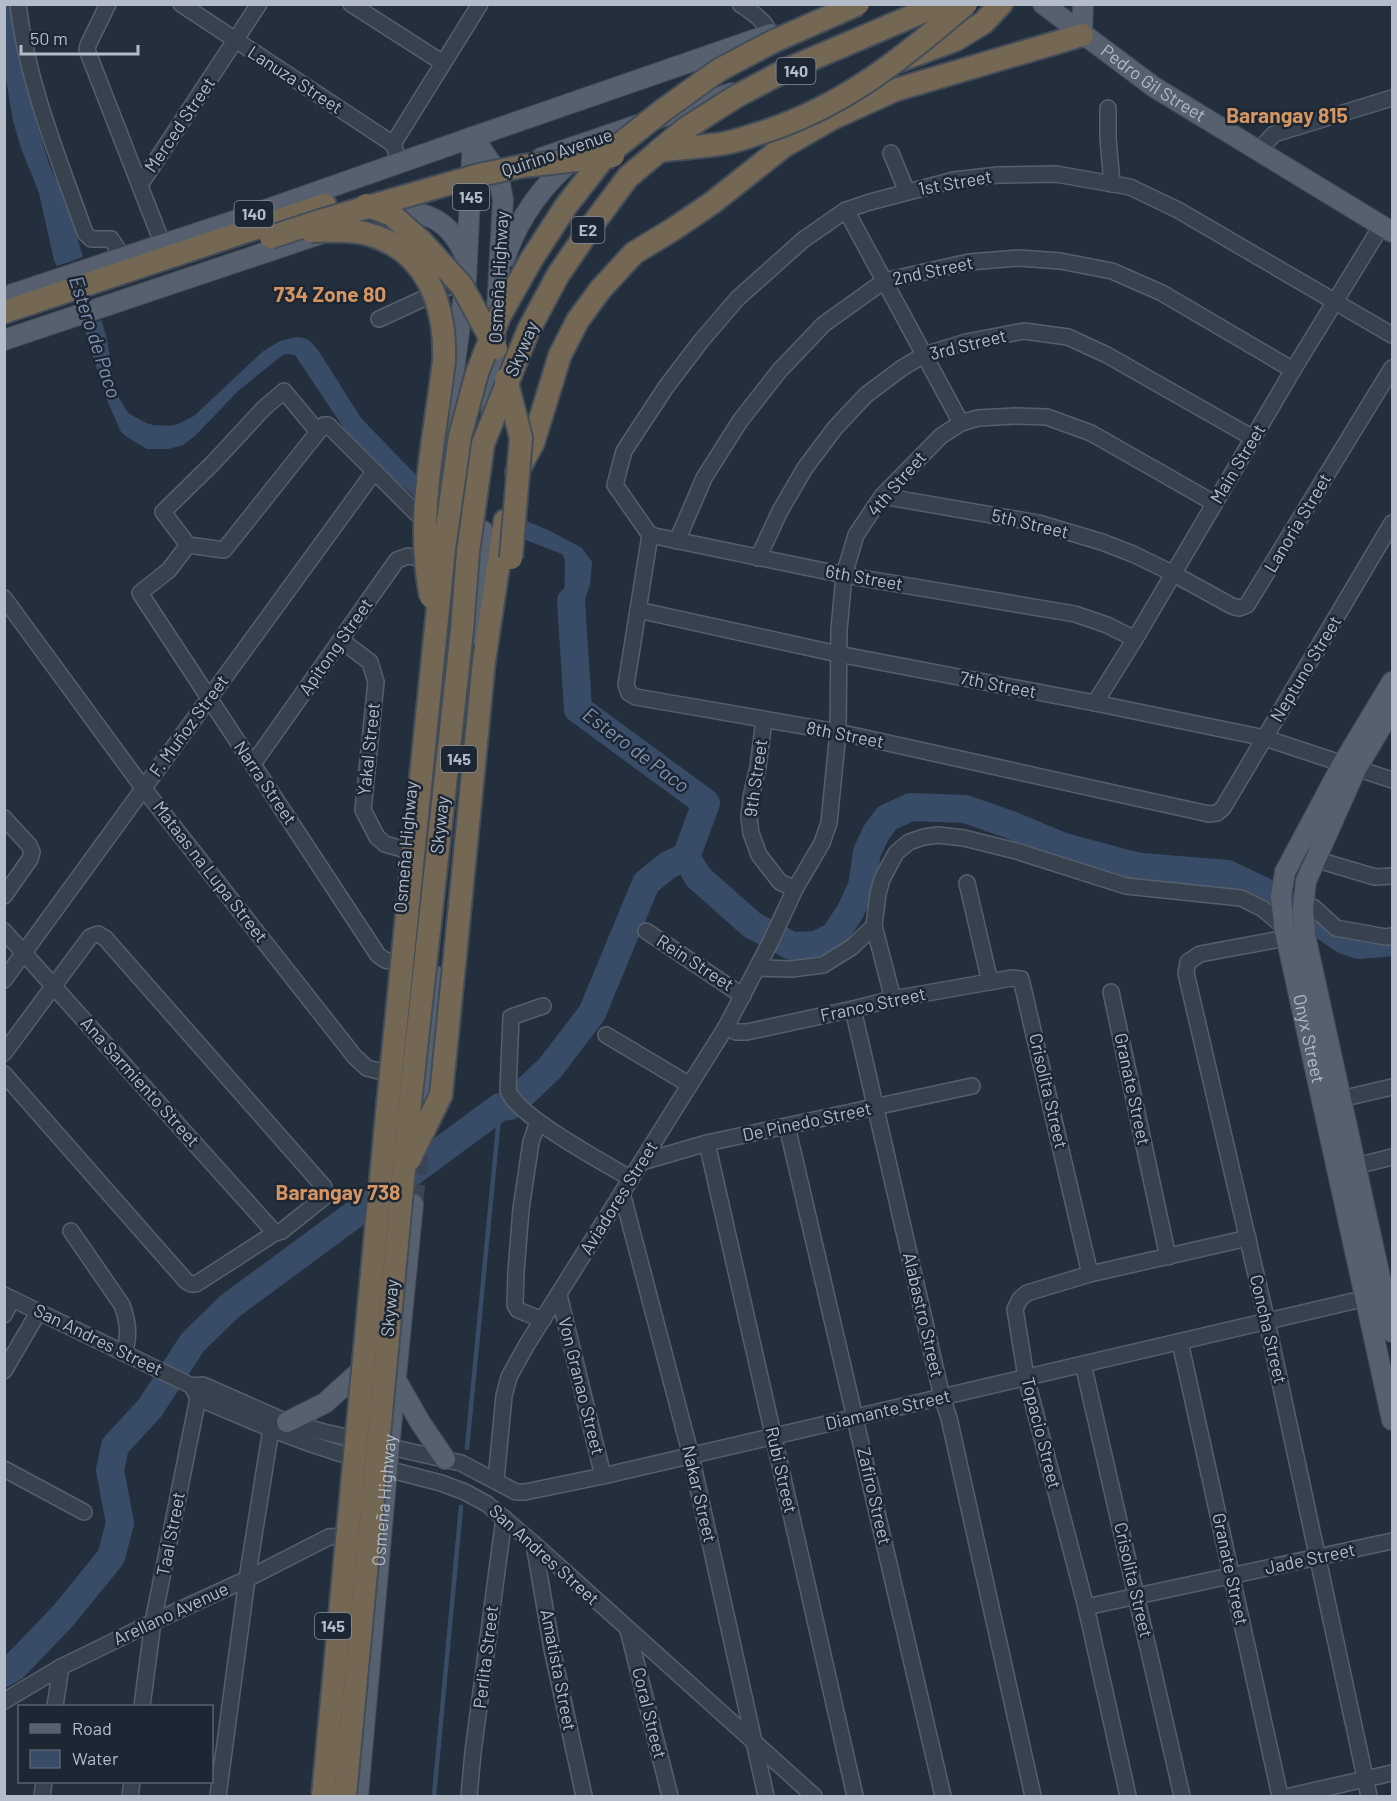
<svg xmlns="http://www.w3.org/2000/svg" width="1397" height="1801" font-family="Barlow,sans-serif">
<style>
.water{fill:#394c67}
.pier{fill:#242f3e}
.lines{fill:none;stroke-linecap:round;stroke-linejoin:round}
.stream{stroke:#394c67;stroke-width:4.5}
.river{stroke:#394c67;stroke-width:28}
.major-tunnel{stroke:#3a4453;stroke-width:20;stroke-dasharray:20 10;stroke-linecap:butt}
.minor-casing{stroke:#565f6c;stroke-width:18}
.major-casing{stroke:#414a57;stroke-width:22}
.highway-casing{stroke:#434c59;stroke-width:26}
.minor{stroke:#38414e;stroke-width:15}
.major{stroke:#56606e;stroke-width:20}
.highway{stroke:#746855;stroke-width:22}
.highway-bridge-casing{stroke:#434c59;stroke-width:26;stroke-linecap:butt}
.highway-bridge{stroke:#746855;stroke-width:22}
.labels{text-anchor:middle;stroke-width:5;stroke-linejoin:round;paint-order:stroke}
.shield{fill:#1d2633;stroke:#878f9c;stroke-width:1.5}
.shield-label{font-size:16px;font-weight:bold;fill:#b4bcc9}
.street-label{font-size:18px;fill:#b4bcc9;stroke:#1d2633}
.water-label{font-size:20px;font-style:italic;fill:#7c92b1;stroke:#1d2633}
.quarter-label{font-size:21px;font-weight:bold;fill:#d59563;stroke:#1d2633}
</style>
<rect width="100%" height="100%" fill="#242f3e"/>
<path class="water" d="M4,5h8l25,119 12,40 18,39 40,136 8,52 13,22 18,10 7,2 17,1 8,-2 16,-8 68,-64 18,-11 16,-4 8,1 6,3 8,9 43,68 56,58 131,54 34,18 10,14 -2,22 -17,55 -9,-30 1,-49 -3,-6 -146,-56 -47,-41 -20,-21 -54,-81 -10,-1 -5,3 -42,34 -42,44 -13,10 -14,4h-22l-20,-12 -6,-5 -15,-34 -23,-74 -29,-64 -15,-67 -18,-45 -8,-27 -8,-48z"/>
<g class="pier">
<path d="M86,256l19,63 -24,8 -27,-60z"/>
<path d="M437,481l61,25 -5,24 -59,-22z"/>
</g>
<g class="lines">
<g class="stream">
<path d="M467,1448l33,-341"/>
<path d="M434,1796l27,-289"/>
</g>
<g class="river">
<path d="M571,601l7,108 128,94 -20,54"/>
<path d="M686,857l12,20 54,48 40,21 24,-1 18,-9 16,-24 12,-26 5,-34 9,-19 11,-15 24,-11 54,2 46,16 50,21 59,16 21,5 86,7 36,17 59,34 22,15 15,5 33,-3"/>
<path d="M4,1673l10,-6 49,-51 48,-59 9,-34 -10,-53 5,-24 35,-38 43,-66 37,-36 270,-199 10,-1 40,-38 42,-55 54,-130 22,-18 18,-8"/>
</g>
<g class="major-tunnel">
<path d="M437,511l3,-34"/>
<path d="M413,1204l6,-57"/>
</g>
<g class="minor-casing">
<g id="minor">
<path d="M18,4c9,79 41,155 67,229l6,6h20l12,18"/>
<path d="M108,4l-20,41 -1,5 76,195"/>
<path d="M181,4l212,140 7,19"/>
<path d="M351,4l92,59"/>
<path d="M740,4c13,9 24,16 31,30"/>
<path d="M1108,108v30l4,46"/>
<path d="M393,144l87,-140"/>
<path d="M1259,150l15,-16 118,-36"/>
<path d="M891,153l16,39"/>
<path d="M140,185l119,-181"/>
<path d="M846,210l115,213"/>
<path d="M379,319l87,-40"/>
<path d="M318,432l-34,-41 -20,17 -50,54 -51,50 25,33 36,5 94,-118 6,-7h4l92,92"/>
<path d="M882,496l156,27 64,19 31,12 39,19 60,33 7,2 8,-3 145,-237"/>
<path d="M650,535l-24,150 3,8 7,4 202,35 371,82 8,-1 6,-5 169,-285"/>
<path d="M677,541l27,-63 36,-57 40,-51 44,-46 60,-43 85,-19 50,-4 41,3 52,10 50,22 131,77"/>
<path d="M188,545l-19,25 -29,23 238,362 7,5 12,3"/>
<path d="M758,558l22,-47 25,-43 30,-40 31,-33 36,-27 22,-13 42,-13 58,-11 44,6 39,18 146,83"/>
<path d="M4,598l140,191 211,268 12,11 19,5"/>
<path d="M638,610l200,44 257,49 170,35 127,42"/>
<path d="M1135,639l-28,-14 -32,-11 -231,-39 -194,-40 -35,-50 9,-34 42,-64 35,-46 37,-43 65,-58 43,-30 24,-8 84,-22 44,-5 58,-1 74,13 48,23 214,125"/>
<path d="M341,640l29,22 6,20 -13,128 14,27 8,7 21,6"/>
<path d="M1095,703l40,-64 158,-269 89,-145"/>
<path d="M764,720l-6,47 -7,30 -2,20 2,16 8,22 21,27 15,7"/>
<path d="M253,764l144,-204 11,-4 24,5"/>
<path d="M4,818l25,27 3,7 -2,7 -26,37"/>
<path d="M1294,853l81,24 17,-1"/>
<path d="M967,883l23,99"/>
<path d="M1304,902l9,5 23,21 50,9 6,-1"/>
<path d="M874,926l19,73"/>
<path d="M4,931l271,302"/>
<path d="M646,931l97,65"/>
<path d="M1286,938l-86,16 -12,8 -2,11 81,349 102,474"/>
<path d="M758,968l33,1 32,-4 29,-18 22,-21 4,-32 4,-15 14,-26 13,-11 15,-5 14,-2 26,3 52,13 110,35 115,12 22,11 21,18"/>
<path d="M4,980l370,-508"/>
<path d="M1111,992l57,265"/>
<path d="M543,1006l-32,11 -3,73c8,26 97,73 123,89"/>
<path d="M853,1009l89,388 7,21 84,378"/>
<path d="M726,1027l10,5h11l106,-23 40,-10 119,-21 9,1 69,295"/>
<path d="M606,1035l84,50"/>
<path d="M4,1053l86,-116 8,-3 7,4 219,249 2,6 -3,5 -41,33 -7,2 -79,51h-5l-5,-3 -182,-207"/>
<path d="M1341,1099l51,-12"/>
<path d="M538,1122l-7,20 -10,67 -5,63 -1,33 3,5 25,10"/>
<path d="M787,1126l156,670"/>
<path d="M707,1143l148,653"/>
<path d="M642,1162l65,-19 265,-57"/>
<path d="M1356,1166l36,-9"/>
<path d="M622,1193l69,263 75,340"/>
<path d="M71,1231l51,74c6,17 8,30 2,48"/>
<path d="M4,1295l188,91 11,-1 84,37 37,10 137,31 55,29h9l78,-16 772,-180"/>
<path d="M559,1295l44,181"/>
<path d="M4,1315l8,-16"/>
<path d="M1180,1342l100,454"/>
<path d="M1083,1364l99,432"/>
<path d="M4,1371l35,-60"/>
<path d="M192,1386l6,12 73,31 40,15 76,25 54,14 24,9 22,12 47,40 280,252"/>
<path d="M4,1469l80,43"/>
<path d="M496,1480l8,-84 5,-19 17,-31 200,-319 44,-84 25,-54 27,-46 7,-20 9,-91 1,-102 5,-55 12,-40 26,-39 59,-60 20,-13 17,-5 37,-2 32,1 44,16 123,70"/>
<path d="M534,1544l18,105 32,147"/>
<path d="M1086,1607l306,-66"/>
<path d="M628,1630l42,166"/>
<path d="M4,1701l57,-34 92,-45 94,-43 82,-42 13,-1"/>
<path d="M55,1706l6,-39"/>
<path d="M142,1706l11,-84 45,-224"/>
<path d="M42,1796l2,-14"/>
<path d="M130,1796l2,-14"/>
<path d="M218,1796l29,-217 24,-150"/>
<path d="M469,1796l4,-44 31,-234"/>
<path d="M1128,1796l-42,-189 -60,-230 -11,-68 5,-10 7,-6 63,-19 158,-36"/>
<path d="M1290,1796l102,-23"/>
</g>
</g>
<g class="major-casing">
<g id="major">
<path id="s1" d="M1043,4l111,83 238,145"/>
<path d="M1082,35l1,-31"/>
<path d="M473,137l25,36 5,27 -12,217"/>
<path d="M541,158l191,-65"/>
<path d="M390,210c39,1 61,11 76,48"/>
<path d="M505,258c13,-40 40,-77 73,-102"/>
<path d="M4,297l102,-34 125,-41 242,-85 298,-103"/>
<path d="M4,340l325,-109"/>
<path d="M440,477l26,-198 7,-142"/>
<path d="M472,634l11,-103"/>
<path id="s2" d="M1392,682l-50,83 -57,107 -4,24 3,31 108,493"/>
<path d="M1392,709l-36,60 -50,112 -3,28 2,26 87,397"/>
<path d="M420,1132l15,-156"/>
<path d="M396,1380l24,42 25,37"/>
<path d="M287,1422l38,-19 32,-29"/>
<path id="s3" d="M358,1796l31,-348 24,-244"/>
</g>
</g>
<g class="highway-casing">
<g id="highway">
<path d="M901,60l54,-20 28,-17 18,-19"/>
<path d="M4,312l321,-107"/>
<path d="M517,472l16,-29 27,-88 18,-35 22,-30 34,-37 38,-23 40,-27 72,-57 49,-28 62,-28 187,-55"/>
<path d="M456,946l28,-285 21,-140"/>
</g>
</g>
<use href="#minor" class="minor"/>
<use href="#major" class="major"/>
<use href="#highway" class="highway"/>
<g class="highway-bridge-casing">
<g id="highway-bridge">
<path d="M658,151c22,-3 46,-4 68,-8 10,-2 21,-6 31,-9 83,-25 144,-74 209,-130"/>
<path d="M366,205l26,10 29,26 22,24 19,21 34,62"/>
<path d="M311,231c20,0 41,-2 60,4 57,17 75,72 73,126 -9,78 -29,158 -13,236"/>
<path d="M271,237l52,-17 156,-45 44,-9 90,-10"/>
<path d="M506,379l15,59 -10,120"/>
<path d="M409,1160l32,-65 15,-149"/>
<path d="M323,1796l66,-703 55,-544 16,-113 17,-63 23,-58 31,-55 35,-54 39,-50 57,-45 57,-41 55,-29 84,-37"/>
<path d="M345,1796l66,-702 51,-464 6,-78 15,-108 45,-113 30,-56 35,-51 35,-47 57,-48 50,-32 53,-28 153,-65"/>
</g>
</g>
<use href="#highway-bridge" class="highway-bridge"/>
</g>
<g class="labels">
<g class="shield">
<rect x="776.5" y="58" width="39" height="26" rx="4.5"/>
<rect x="453" y="184" width="36" height="26" rx="4.5"/>
<rect x="234.5" y="201" width="39" height="26" rx="4.5"/>
<rect x="571.5" y="217" width="33" height="26" rx="4.5"/>
<rect x="441" y="746" width="36" height="26" rx="4.5"/>
<rect x="315" y="1613" width="36" height="26" rx="4.5"/>
</g>
<g class="shield-label">
<text x="796" y="77">140</text>
<text x="471" y="203">145</text>
<text x="254" y="220">140</text>
<text x="588" y="236">E2</text>
<text x="459" y="765">145</text>
<text x="333" y="1632">145</text>
</g>
<g class="street-label">
<text transform="translate(295 80) rotate(33)" y="6">Lanuza Street</text>
<text dy="6" stroke="none"><textPath href="#s1" startOffset="136">Pedro Gil Street</textPath></text>
<text transform="translate(180 125) rotate(-56)" y="6">Merced Street</text>
<text transform="translate(557 153) rotate(-19)" y="6">Quirino Avenue</text>
<text transform="translate(955 183) rotate(-10)" y="6">1st Street</text>
<text transform="translate(933 271) rotate(-12)" y="6">2nd Street</text>
<text transform="translate(499 277) rotate(-87)" y="6">Osmeña Highway</text>
<text transform="translate(968 345) rotate(-14)" y="6">3rd Street</text>
<text transform="translate(522 349) rotate(-67)" y="6">Skyway</text>
<text transform="translate(1238 464) rotate(-59)" y="6">Main Street</text>
<text transform="translate(897 484) rotate(-49)" y="6">4th Street</text>
<text transform="translate(1298 523) rotate(-59)" y="6">Lanoria Street</text>
<text transform="translate(1030 524) rotate(13)" y="6">5th Street</text>
<text transform="translate(864 578) rotate(10)" y="6">6th Street</text>
<text transform="translate(336 647) rotate(-55)" y="6">Apitong Street</text>
<text transform="translate(1306 669) rotate(-59)" y="6">Neptuno Street</text>
<text transform="translate(998 685) rotate(11)" y="6">7th Street</text>
<text transform="translate(189 726) rotate(-54)" y="6">F. Muñoz Street</text>
<text transform="translate(845 735) rotate(11)" y="6">8th Street</text>
<text transform="translate(369 749) rotate(-84)" y="6">Yakal Street</text>
<text transform="translate(756 778) rotate(-82)" y="6">9th Street</text>
<text transform="translate(265 783) rotate(56)" y="6">Narra Street</text>
<text transform="translate(440 825) rotate(-84)" y="6">Skyway</text>
<text transform="translate(406 847) rotate(-85)" y="6">Osmeña Highway</text>
<text transform="translate(210 872) rotate(52)" y="6">Mataas na Lupa Street</text>
<text transform="translate(695 963) rotate(33)" y="6">Rein Street</text>
<text transform="translate(873 1005) rotate(-12)" y="6">Franco Street</text>
<text dy="6" stroke="none"><textPath href="#s2" startOffset="388">Onyx Street</textPath></text>
<text transform="translate(140 1082) rotate(48)" y="6">Ana Sarmiento Street</text>
<text transform="translate(1132 1089) rotate(78)" y="6">Granate Street</text>
<text transform="translate(1048 1091) rotate(77)" y="6">Crisolita Street</text>
<text transform="translate(807 1122) rotate(-12)" y="6">De Pinedo Street</text>
<text transform="translate(619 1198) rotate(-58)" y="6">Aviadores Street</text>
<text transform="translate(390 1308) rotate(-85)" y="6">Skyway</text>
<text transform="translate(923 1315) rotate(77)" y="6">Alabastro Street</text>
<text transform="translate(1268 1329) rotate(77)" y="6">Concha Street</text>
<text transform="translate(98 1340) rotate(26)" y="6">San Andres Street</text>
<text transform="translate(581 1386) rotate(76)" y="6">Von Granao Street</text>
<text transform="translate(888 1410) rotate(-13)" y="6">Diamante Street</text>
<text transform="translate(1041 1433) rotate(76)" y="6">Topacio Street</text>
<text transform="translate(781 1470) rotate(77)" y="6">Rubi Street</text>
<text transform="translate(699 1494) rotate(77)" y="6">Nakar Street</text>
<text transform="translate(874 1496) rotate(77)" y="6">Zafiro Street</text>
<text dy="6" stroke="none"><textPath href="#s3" startOffset="297">Osmeña Highway</textPath></text>
<text transform="translate(171 1534) rotate(-79)" y="6">Taal Street</text>
<text transform="translate(544 1555) rotate(42)" y="6">San Andres Street</text>
<text transform="translate(1310 1559) rotate(-12)" y="6">Jade Street</text>
<text transform="translate(1230 1569) rotate(78)" y="6">Granate Street</text>
<text transform="translate(1133 1580) rotate(77)" y="6">Crisolita Street</text>
<text transform="translate(171 1614) rotate(-25)" y="6">Arellano Avenue</text>
<text transform="translate(486 1657) rotate(-83)" y="6">Perlita Street</text>
<text transform="translate(558 1670) rotate(79)" y="6">Amatista Street</text>
<text transform="translate(649 1713) rotate(76)" y="6">Coral Street</text>
</g>
<g class="water-label">
<text transform="translate(95 337) rotate(72)" y="7">Estero de Paco</text>
<text transform="translate(636 750) rotate(37)" y="7">Estero de Paco</text>
</g>
<g class="quarter-label">
<text x="1287" y="123">Barangay 815</text>
<text x="330" y="302">734 Zone 80</text>
<text x="338" y="1200">Barangay 738</text>
</g>
</g>
<rect width="1397" height="1801" fill="none" stroke="#b4bcc9" stroke-width="12"/>
<rect x="18" y="1705" width="195" height="78" fill="#1d2633" stroke="#59626f" stroke-width="1.5"/>
<rect x="30" y="1724" width="30" height="9" fill="#56606e" stroke="#59626f" stroke-width="1.5"/>
<text x="72" y="1735" font-size="18" fill="#b4bcc9">Road</text>
<rect x="30" y="1750" width="30" height="18" fill="#394c67" stroke="#59626f" stroke-width="1.5"/>
<text x="72" y="1765" font-size="18" fill="#b4bcc9">Water</text>
<path d="M21 45v9h117v-9" fill="none" stroke="#b4bcc9" stroke-width="3"/>
<text x="30" y="45" font-size="18" fill="#b4bcc9" stroke="#1d2633" stroke-width="4.5" paint-order="stroke">50 m</text>
</svg>
